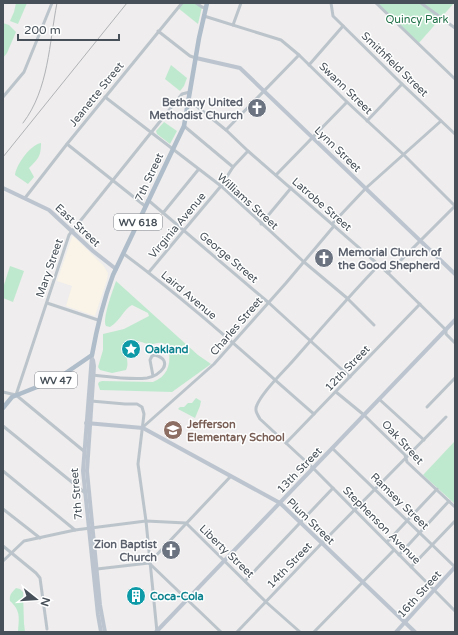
<svg xmlns="http://www.w3.org/2000/svg" width="458" height="635" font-family="'Varela Round',sans-serif">
<style>
.commercial{fill:#f9f4e7}
.green{fill:#bfe9cf}
.lines{fill:none;stroke-linecap:round;stroke-linejoin:round}
.street{stroke:#bcc4cb;stroke-width:3}
.secondary{stroke:#bcc5cf;stroke-width:4}
.primary{stroke:#afbcc9;stroke-width:4.5}
.rail{stroke:#b0b2b6;stroke-width:1}
.labels{text-anchor:middle;stroke-width:3;stroke-linejoin:round;paint-order:stroke}
.shield{fill:#fff;stroke:#7e848a;stroke-width:1}
.shield-label{font-size:10px;font-weight:bold;fill:#475058}
.park-label{font-size:11px;fill:#207148;stroke:#fff}
.street-label{font-size:11px;fill:#475058;stroke:#fff}
.worship-label{font-size:11px;font-weight:bold;fill:#5b616d;stroke:#fff;text-anchor:end}
.culture-label{font-size:11px;font-weight:bold;fill:#0d838f;stroke:#fff;text-anchor:start}
.education-label{font-size:11px;font-weight:bold;fill:#785e54;stroke:#fff;text-anchor:start}
</style>
<rect width="100%" height="100%" fill="#efeded"/>
<path class="commercial" d="M72,237l1,-1 30,29 5,8 -1,7 -12,36 -29,-10 6,-20 -15,-5z"/>
<g class="green">
<path d="M16,3h11l-9,21 -8,-3 4,-9z"/>
<path d="M182,3h14l6,4 -4,17 -20,-16z"/>
<path d="M376,3h78l-36,41z"/>
<path d="M3,23l6,2 7,7 -9,21 -4,5z"/>
<path d="M171,65l16,13 -3,8 -4,5 -15,-12z"/>
<path d="M164,122l13,9 -7,13 -13,-10 -1,-3z"/>
<path d="M41,143c0,14 -3,16 -12,25l5,9 -6,7 -13,-9c1,-10 15,-30 26,-32z"/>
<path d="M10,266l14,5 -11,31 -10,-4v-10z"/>
<path d="M116,281l82,74 13,9 -39,28 -72,-2 -2,-6 1,-2 3,-1 51,1c13,-5 18,-16 16,-30 0,-3 -1,-6 -4,-8 -5,-3 -9,0 -15,0 -6,0 -11,-4 -18,-3 -11,12 -1,20 -6,29l-14,3 -12,-3 -2,-3 5,-17v-16l21,-5 25,-13 -1,-3 -16,-8c-9,5 -11,15 -22,22l-4,-1c-4,-7 7,-36 10,-45z"/>
<path d="M196,398l5,3 -1,5 -5,12 -17,-9 2,-2h4l4,-4h4z"/>
<path d="M455,441v63l-32,-29z"/>
<path d="M16,588l4,1 3,3 1,31 1,9h-7c1,-14 3,-21 -8,-31 -1,-6 2,-9 6,-13z"/>
</g>
<g class="lines">
<g class="street">
<path d="M196,3l6,4 3,1"/>
<path d="M331,3l2,13 69,68 53,50"/>
<path d="M376,3l79,76"/>
<path d="M421,3l34,25"/>
<path d="M204,16l77,24 18,15 48,47 56,52 52,52"/>
<path d="M233,25l8,-22"/>
<path d="M158,31l32,25 6,2"/>
<path d="M309,65l34,-39"/>
<path d="M3,97l21,-25 28,-69"/>
<path d="M105,97l116,89 83,76 43,36 27,27"/>
<path d="M189,100l37,30 22,21 140,122 58,57v4l9,9"/>
<path d="M367,121l35,-37"/>
<path d="M184,126l49,41"/>
<path d="M226,130l73,-75"/>
<path d="M67,144l78,62"/>
<path d="M276,175l71,-73"/>
<path d="M25,198l42,-54 115,-141"/>
<path d="M148,200l121,103 81,74"/>
<path d="M163,213l35,-43"/>
<path d="M261,224l30,-36"/>
<path d="M332,224l34,-36 75,-67"/>
<path d="M124,254c66,49 128,106 190,160"/>
<path d="M379,265c-31,32 -59,65 -88,98 -10,11 -29,29 -34,42 -3,6 1,10 3,14l53,49 142,143"/>
<path d="M149,272l72,-86 12,-19 15,-16"/>
<path d="M388,273l67,-67"/>
<path d="M47,303l51,17"/>
<path d="M93,375c18,2 37,5 54,3 13,-2 28,-17 8,-23l-3,1 -2,4 3,16"/>
<path d="M3,392l13,3 69,57"/>
<path d="M336,392l28,23 41,40 2,7 48,45"/>
<path d="M16,395l53,-160 113,-141 8,-2"/>
<path d="M379,399l45,41"/>
<path d="M91,401l34,3h12l5,3 2,7 -6,50 8,57 11,111"/>
<path d="M427,407l28,-29"/>
<path d="M3,426l81,66"/>
<path d="M143,427l71,-63 72,-81 48,-57"/>
<path d="M286,443l134,-139"/>
<path d="M332,448l123,119"/>
<path d="M3,471l72,59"/>
<path d="M3,509l37,29"/>
<path d="M387,542l50,-53"/>
<path d="M3,546l33,27 4,5 7,51"/>
<path d="M399,555l50,-54"/>
<path d="M3,561l21,-20 51,-11 71,-9 40,2 80,79 34,30"/>
<path d="M149,563l82,-87"/>
<path d="M149,563l72,69"/>
<path d="M411,567l44,-46"/>
<path d="M97,569l52,-6"/>
<path d="M245,581l88,-93"/>
<path d="M237,632l84,-88 125,-127"/>
<path d="M314,632l80,-82"/>
</g>
<g class="secondary">
<path d="M196,58l44,10 215,206"/>
<path d="M3,188l46,22 44,41 23,18"/>
<path d="M92,355l-9,116 15,144 3,17"/>
<path d="M93,360l1,6 -7,105 13,134 5,27"/>
<path d="M86,423l57,5 137,75 135,129"/>
<path d="M156,632l299,-312"/>
<path d="M396,632l59,-65"/>
</g>
<path class="primary" d="M3,408l9,-11 45,-18 35,-24c5,-28 11,-53 21,-80l71,-149 15,-88 8,-35"/>
<g class="rail">
<path d="M23,123c26,-34 26,-80 34,-120"/>
<path d="M3,157l124,-154"/>
</g>
</g>
<defs>
<g id="church-disc" transform="scale(1)"><circle r="9.5" fill="#6b7280" stroke="#fff"/><path d="M-1.2-6h2.4v3.5h3.3v2.4h-3.3V6h-2.4V-.1h-3.3v-2.4h3.3Z" fill="#fff"/></g>
<g id="sight-disc" transform="scale(1)"><circle r="9.5" fill="#0f9aa8" stroke="#fff"/><path d="M0-6L1.8-2.2L6-1.7L2.9 1.2L3.7 5.4L0 3.3L-3.7 5.4L-2.9 1.2L-6-1.7L-1.8-2.2Z" fill="#fff"/></g>
<g id="school-disc" transform="scale(1)"><circle r="9.5" fill="#8d6e63" stroke="#fff"/><path d="M0-5L7-2L0 1L-7-2ZM-4 1L0 2.5L4 1V4Q0 6-4 4Z" fill="#fff"/></g>
<g id="building-disc" transform="scale(1)"><circle r="9.5" fill="#0f9aa8" stroke="#fff"/><path d="M-4-6H4V6H1V3H-1V6H-4ZM-2.5-4.3h1.7v1.8h-1.7ZM.8-4.3h1.7v1.8H.8ZM-2.5-1h1.7V.8h-1.7ZM.8-1h1.7V.8H.8Z" fill="#fff"/></g>
</defs>
<g fill-rule="evenodd">
<use href="#church-disc" x="257" y="108"/>
<use href="#church-disc" x="324" y="258"/>
<use href="#sight-disc" x="131" y="349"/>
<use href="#school-disc" x="173" y="430"/>
<use href="#church-disc" x="171" y="550"/>
<use href="#building-disc" x="136" y="596"/>
</g>
<g class="labels">
<g class="shield">
<rect x="114" y="214" width="48" height="16" rx="3"/>
<rect x="35" y="372" width="42" height="16" rx="3"/>
</g>
<g class="shield-label">
<text x="138" y="226">WV 618</text>
<text x="56" y="384">WV 47</text>
</g>
<g class="park-label">
<text x="417" y="23">Quincy Park</text>
</g>
<g class="street-label">
<text transform="translate(395 64) rotate(44)" y="4">Smithfield Street</text>
<text transform="translate(346 88) rotate(44)" y="4">Swann Street</text>
<text transform="translate(96 94) rotate(-51)" y="4">Jeanette Street</text>
<text transform="translate(338 149) rotate(44)" y="4">Lynn Street</text>
<text transform="translate(149 177) rotate(-65)" y="4">7th Street</text>
<text transform="translate(248 201) rotate(42)" y="4">Williams Street</text>
<text transform="translate(322 204) rotate(41)" y="4">Latrobe Street</text>
<text transform="translate(78 225) rotate(43)" y="4">East Street</text>
<text transform="translate(177 225) rotate(-50)" y="4">Virginia Avenue</text>
<text transform="translate(229 257) rotate(40)" y="4">George Street</text>
<text transform="translate(49 268) rotate(-71)" y="4">Mary Street</text>
<text transform="translate(189 295) rotate(40)" y="4">Laird Avenue</text>
<text transform="translate(236 326) rotate(-49)" y="4">Charles Street</text>
<text transform="translate(347 368) rotate(-46)" y="4">12th Street</text>
<text transform="translate(403 442) rotate(47)" y="4">Oak Street</text>
<text transform="translate(299 470) rotate(-46)" y="4">13th Street</text>
<text transform="translate(76 494) rotate(-95)" y="4">7th Street</text>
<text transform="translate(400 501) rotate(44)" y="4">Ramsey Street</text>
<text transform="translate(311 521) rotate(44)" y="4">Plum Street</text>
<text transform="translate(382 525) rotate(45)" y="4">Stephenson Avenue</text>
<text transform="translate(227 551) rotate(44)" y="4">Liberty Street</text>
<text transform="translate(289 565) rotate(-46)" y="4">14th Street</text>
<text transform="translate(419 594) rotate(-48)" y="4">16th Street</text>
</g>
<g class="worship-label">
<text x="243" y="106">Bethany United<tspan x="243" dy="13">Methodist Church</tspan></text>
<text x="338" y="256" text-anchor="start">Memorial Church of<tspan x="338" dy="13">the Good Shepherd</tspan></text>
<text x="157" y="548">Zion Baptist<tspan x="157" dy="13">Church</tspan></text>
</g>
<g class="culture-label">
<text x="145" y="353">Oakland</text>
<text x="150" y="600">Coca-Cola</text>
</g>
<g class="education-label">
<text x="187" y="428">Jefferson<tspan x="187" dy="13">Elementary School</tspan></text>
</g>
</g>
<rect width="458" height="635" fill="none" stroke="#475058" stroke-width="8"/>
<g transform="translate(36 599) rotate(107)" stroke="#ffffff" stroke-width="3" paint-order="stroke">
<path d="M0-3L7 15L0 10L-7 15Z" fill="#475058"/>
<text y="-6" font-size="11" font-weight="bold" text-anchor="middle" fill="#475058">N</text>
</g>
<path d="M18 34v6h101v-6" fill="none" stroke="#475058" stroke-width="2"/>
<text x="24" y="34" font-size="12" fill="#475058" stroke="#ffffff" stroke-width="3" paint-order="stroke">200 m</text>
</svg>
